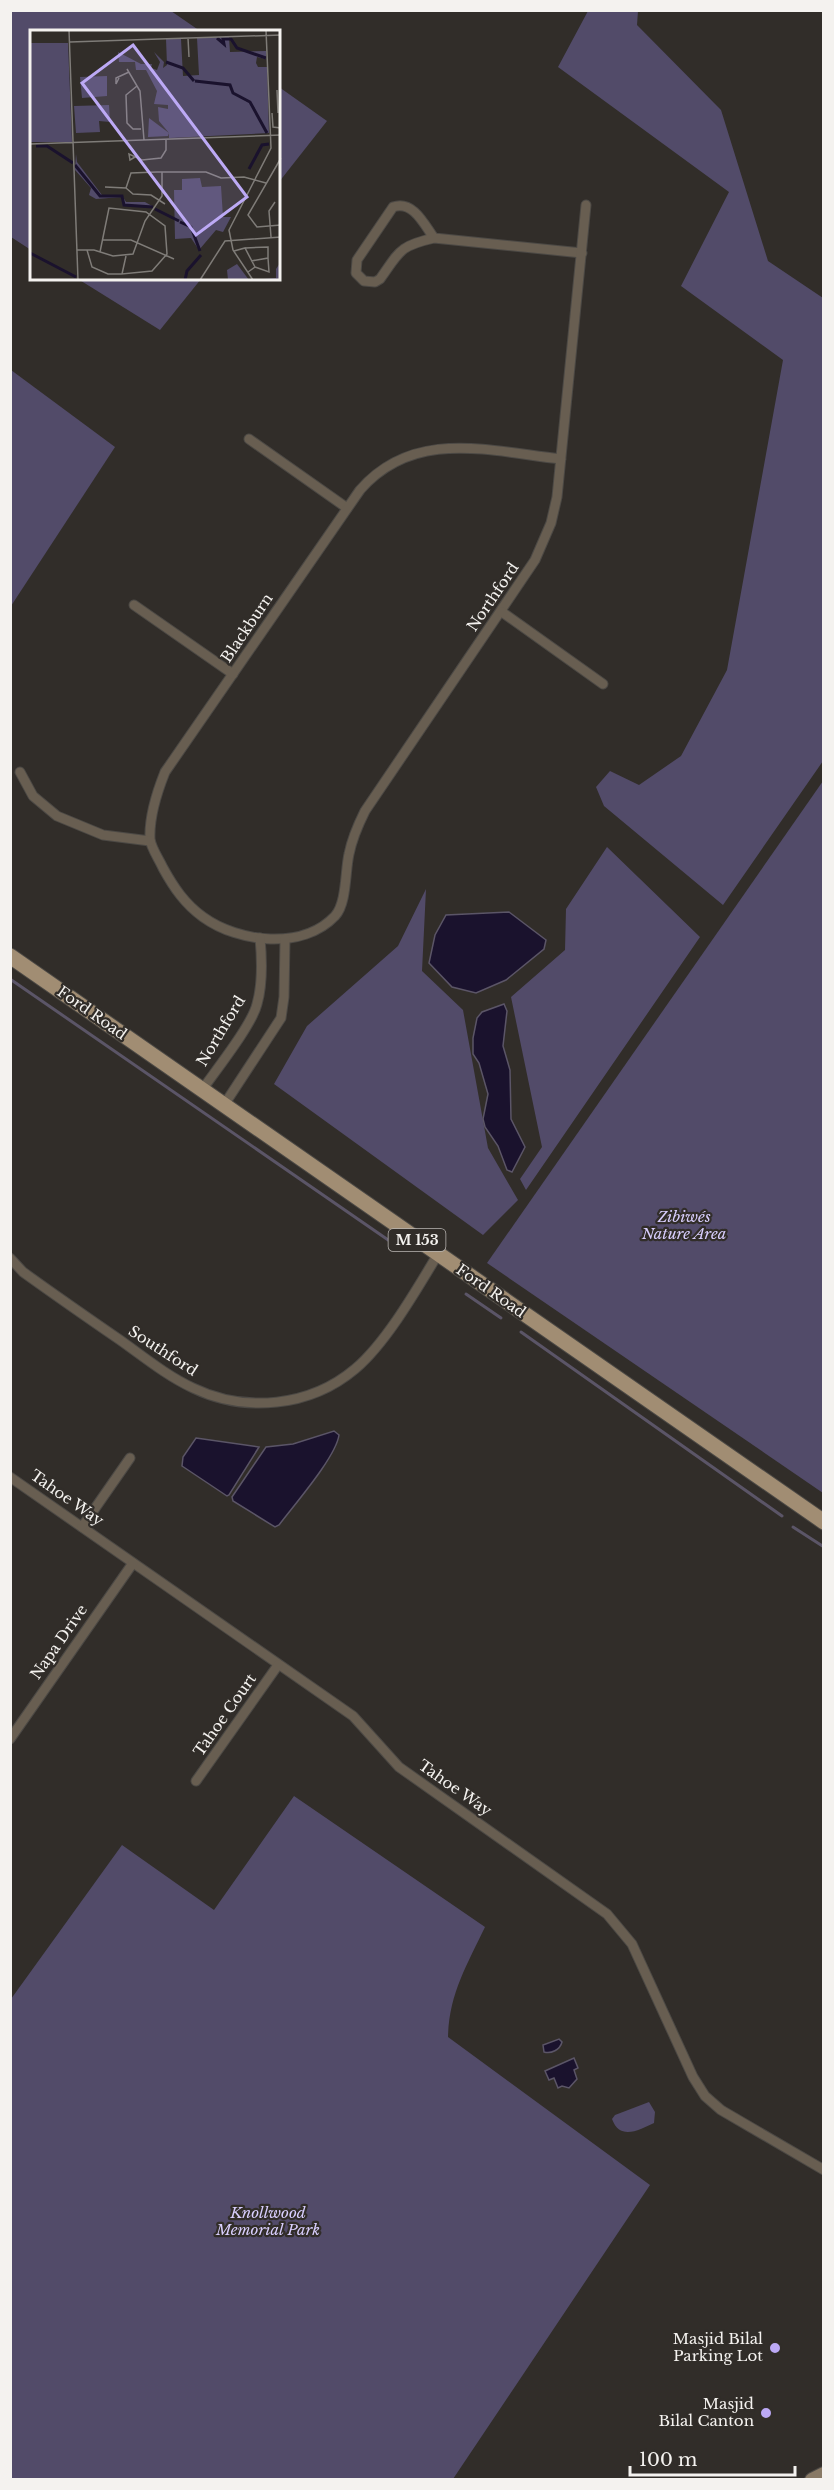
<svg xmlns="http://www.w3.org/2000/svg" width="834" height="2490" font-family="'Libre Baskerville',serif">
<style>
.green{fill:#524b69}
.water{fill:#1a122d;stroke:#5b5567;stroke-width:1.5}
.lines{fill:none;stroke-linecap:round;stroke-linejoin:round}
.stream{stroke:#5b5567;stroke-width:3}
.street-casing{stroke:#4c4945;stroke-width:11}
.secondary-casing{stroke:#4c4945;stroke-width:16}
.primary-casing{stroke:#4c4945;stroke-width:17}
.street{stroke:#685e51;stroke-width:9}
.secondary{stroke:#887965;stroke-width:14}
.primary{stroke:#a18d73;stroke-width:15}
.poi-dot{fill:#bca9f5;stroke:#312d29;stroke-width:2}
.labels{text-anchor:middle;stroke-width:4.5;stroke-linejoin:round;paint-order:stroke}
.shield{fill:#312d29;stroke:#bab7b4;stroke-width:1.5}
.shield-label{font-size:14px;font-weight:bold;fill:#f4f2ef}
.street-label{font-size:15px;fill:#f4f2ef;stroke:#312d29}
.park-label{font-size:15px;font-style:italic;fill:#d8cefd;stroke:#312d29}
.poi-label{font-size:15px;fill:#f4f2ef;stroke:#312d29;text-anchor:end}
.inset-river{fill:none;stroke:#1a122d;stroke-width:3}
.inset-road{fill:none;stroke:#7f7c78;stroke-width:1.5}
.view{fill:#bca9f5;fill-opacity:0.15;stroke:#bca9f5;stroke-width:3}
.inset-edge{fill:none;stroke:#f4f2ef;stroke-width:3}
</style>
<rect width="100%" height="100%" fill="#312d29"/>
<g class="green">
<path d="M10,11h161l29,20 -168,1 -1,218 -20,-13z"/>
<path d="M588,11h50l-1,14 84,85 47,151 55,37v463l-100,144 -119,-99 -8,-19 14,-16 29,14 42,-29 46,-86 56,-310 -102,-74 48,-94 -171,-125z"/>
<path d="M279,87l48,34 -48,61z"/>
<path d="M78,279h123l-41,51z"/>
<path d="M11,370l104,77 -104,159z"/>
<path d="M823,781v712l-336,-230z"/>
<path d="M607,847l93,90 -174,253 -6,-11 22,-32 -31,-150 54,-47 1,-41z"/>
<path d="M426,889l-4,82 41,39 25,138 30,52 -35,35 -209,-151 33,-58 91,-80z"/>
<path d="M294,1796l191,131c-18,38 -36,67 -37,110l202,148 -197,294h-442v-480l111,-154 92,65z"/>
<path d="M649,2102l6,10 -1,11c-15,7 -34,18 -42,-4l3,-4z"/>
</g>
<g class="water">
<path d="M509,912l37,28 -2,9 -38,31 -30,13 -24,-6 -23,-24 6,-28 11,-20z"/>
<path d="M504,1004l3,7 -4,35 7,24 1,49 14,28 -13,25 -5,-2 -9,-24 -13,-19 -2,-8 5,-25 -9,-31 -6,-9v-16l4,-20 5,-6z"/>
<path d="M334,1431l5,4c-3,22 -45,70 -60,90l-4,2 -42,-26 -1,-4 34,-50 27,-3z"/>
<path d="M196,1438l63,9 -30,48 -2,1 -45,-30 1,-9z"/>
<path d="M559,2039l3,3c-2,8 -11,12 -18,10l-1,-7z"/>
<path d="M574,2058l4,10 -4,2 3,9 -8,9 -7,-2 -4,2 -4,-10 -5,2 -4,-9z"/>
</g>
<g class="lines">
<g class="stream">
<path d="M10,979l384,265"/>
<path d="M466,1294l35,24"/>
<path d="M521,1332l261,184"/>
<path d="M793,1527l31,20"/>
</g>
<g class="street-casing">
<g id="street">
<path d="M434,238c-35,8 -34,13 -54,41l-5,3 -11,-1 -8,-8 1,-13 36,-53c20,-7 31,17 41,31l148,15"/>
<path d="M249,439l98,69"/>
<path d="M561,459c-72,-8 -147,-31 -201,31l-195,282c-8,20 -16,44 -15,67 1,9 9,20 13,29 11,20 22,36 40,49 36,26 100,33 132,-1 12,-13 10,-45 14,-62 3,-15 9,-29 16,-43l170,-251 16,-37 6,-26 29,-292"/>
<path d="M134,605l99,69"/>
<path d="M502,612l101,72"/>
<path d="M20,772l13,24 24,20 46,19 47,6"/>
<path d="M202,1090c14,-20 50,-65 55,-86 6,-21 5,-45 3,-66"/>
<path d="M224,1105l57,-87 3,-21 1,-58"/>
<path d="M10,1258l13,14c32,23 65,46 97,68 24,17 47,36 73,48 52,25 117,19 162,-19 31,-26 62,-80 83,-115"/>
<path d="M10,1477l343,239 46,51 208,147 25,30 61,133 12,19 16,14 103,60"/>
<path d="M82,1527l48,-69"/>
<path d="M10,1739l123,-176"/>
<path d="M196,1781l82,-116"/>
</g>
</g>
<g class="secondary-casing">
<path id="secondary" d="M812,2480l12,-6"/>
</g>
<g class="primary-casing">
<path id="primary" d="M10,956l814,566"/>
</g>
<use href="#street" class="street"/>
<use href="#secondary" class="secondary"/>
<use href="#primary" class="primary"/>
</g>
<g class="poi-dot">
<circle cx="775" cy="2348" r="6"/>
<circle cx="766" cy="2413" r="6"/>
</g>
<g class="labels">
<rect class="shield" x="388.5" y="1229" width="57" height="22" rx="4.5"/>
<g class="shield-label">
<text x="417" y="1245">M 153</text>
</g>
<g class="street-label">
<text transform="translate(493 597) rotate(-56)" y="5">Northford</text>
<text transform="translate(247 628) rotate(-56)" y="5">Blackburn</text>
<text transform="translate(92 1013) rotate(35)" y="5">Ford Road</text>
<text transform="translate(221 1031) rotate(-59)" y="5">Northford</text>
<text transform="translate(491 1291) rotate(35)" y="5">Ford Road</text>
<text transform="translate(163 1351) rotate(33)" y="5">Southford</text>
<text transform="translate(67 1498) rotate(35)" y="5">Tahoe Way</text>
<text transform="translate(59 1642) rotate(-55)" y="5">Napa Drive</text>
<text transform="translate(225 1715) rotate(-55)" y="5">Tahoe Court</text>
<text transform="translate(455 1788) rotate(35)" y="5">Tahoe Way</text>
</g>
<g class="park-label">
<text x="684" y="1222">Zibiwés<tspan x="684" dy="17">Nature Area</tspan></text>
<text x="268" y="2218">Knollwood<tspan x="268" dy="17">Memorial Park</tspan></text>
</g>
<g class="poi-label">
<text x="763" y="2344">Masjid Bilal<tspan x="763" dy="17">Parking Lot</tspan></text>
<text x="754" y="2409">Masjid<tspan x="754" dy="17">Bilal Canton</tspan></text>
</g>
</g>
<g transform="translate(30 30)">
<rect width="250" height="250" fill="#312d29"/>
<path d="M199,7l1,15 36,-1v8l-9,-2 -1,6 2,4h9l2,66 -100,5v-5l-1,3 -20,1 1,-19 20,15 -10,-12 -1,-14 10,2v-4l-14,-1 3,-13 -11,-21h-10l-1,-8h-16l-1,-10 23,12h11l-1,4 6,2 3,-8 -6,-10 10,10 -1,6 4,-3 -1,-26h15l2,37 16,-1 -2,-37zM0,13h38l4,99h-42zM77,46v20l-25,2 -2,-21zM79,75l1,17 -11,-1 1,11 -24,1 -2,-27zM46,124l1,8 25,33h20l4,7h19l7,4h-29l-1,-9 -26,2 -7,-4 2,-7 -16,-18zM170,148l2,9 19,-1 2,31h8l-8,15 -7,-2 -17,20 -8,-12 -16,1 -1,-49h8v-11zM250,233v17h-52l-1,-10 10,-6 12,16 27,-2v-9z" fill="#524b69"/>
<path class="inset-river" d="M187,8l7,6 -1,-5h8l6,9 29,10M136,32l17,6 11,13M165,51l35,4 3,8 17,9 17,31M6,116h11l26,17M45,135l25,31h22l2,9 29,2M219,139l13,-24 7,-1M125,179l24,12M150,192l11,5 9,24M0,223l46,24M155,250l2,-9 14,-16"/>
<path class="inset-road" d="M39,0l9,250M158,8l1,19M40,12l211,-7M97,39l13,22 4,49M89,48l-3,6v-6l13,-6M107,56l-11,9 1,28 6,6h8M247,60l1,23M242,83l1,14 8,1M0,114l251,-9M105,127l-5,3 -1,-6 13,6 19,-2 5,-8v-10M251,128l-33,57 9,12 24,-2M75,157l21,1M96,158l5,-15 26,-1h49l15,6 23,-1 22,6M96,158l7,6 18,1 14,9M241,207l-2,-26 6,-9M73,210h28l43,19M215,218l23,-1v11l-17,3M47,220h17l19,6 20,-2 12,-33 17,-25v-24M57,220l5,17 16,7h14M204,221l11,-3 10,19 -7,5M70,222l9,-44 37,4 19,14 2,28 -15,17 -30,3 4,-18M225,237l14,5 -1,-14M170,250l25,-39 56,-4M223,250l-20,-30 -4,-20 42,-82 -5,-118"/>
<path class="view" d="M103,15l114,152 -51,38 -114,-152z"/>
<rect width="250" height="250" class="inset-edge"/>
</g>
<rect width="834" height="2490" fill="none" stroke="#f4f2ef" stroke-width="24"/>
<path d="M630 2466v9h165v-9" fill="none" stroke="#f4f2ef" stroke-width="3"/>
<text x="639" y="2466" font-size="18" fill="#f4f2ef" stroke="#312d29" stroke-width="4.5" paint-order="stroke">100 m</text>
</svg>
